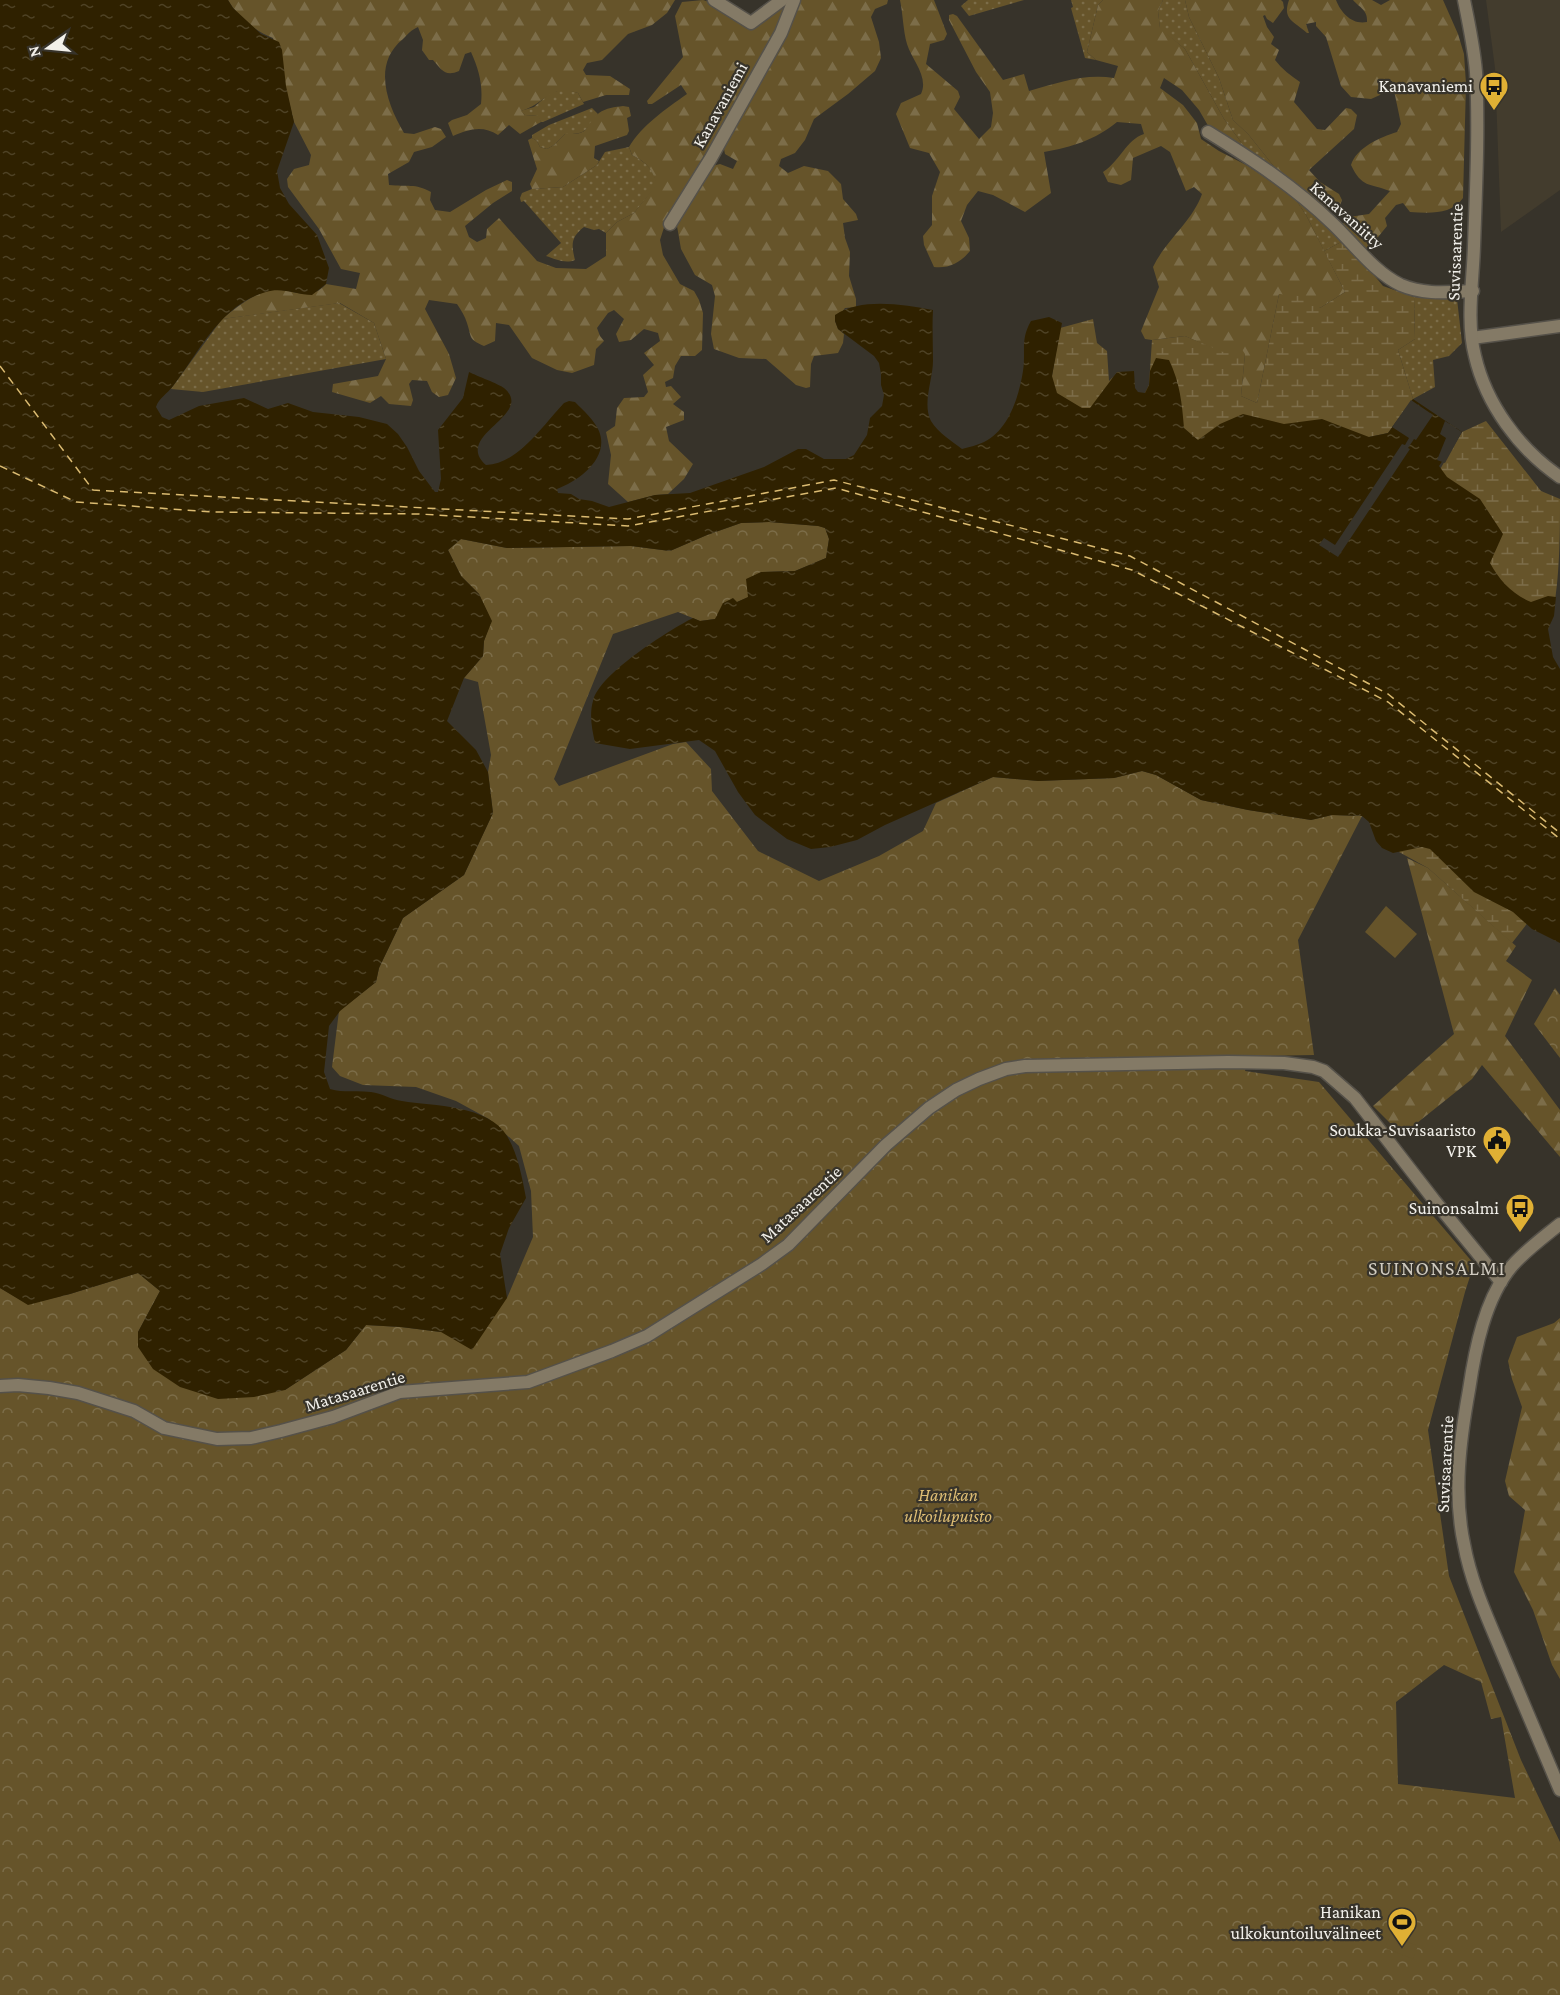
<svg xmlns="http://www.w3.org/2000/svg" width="1560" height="1995" font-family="'Crimson Pro',serif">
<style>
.built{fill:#433c2d}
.grass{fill:url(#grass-dots)}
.forest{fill:url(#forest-firs)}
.wetland{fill:url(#wetland-marsh)}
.park{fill:url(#park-crowns);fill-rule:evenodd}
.pitch{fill:#66542a}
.water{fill:url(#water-ripples)}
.pier{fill:#37332a}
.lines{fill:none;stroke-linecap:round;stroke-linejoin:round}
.ferry{stroke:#dbbb71;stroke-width:1.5;stroke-dasharray:8 6;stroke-linecap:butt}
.minor-casing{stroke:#555149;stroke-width:15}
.tertiary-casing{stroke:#555149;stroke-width:15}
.minor{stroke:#847a66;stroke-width:12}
.tertiary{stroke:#847a66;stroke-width:12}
.labels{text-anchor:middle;stroke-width:4.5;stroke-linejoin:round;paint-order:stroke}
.poi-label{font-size:18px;fill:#f2f0ea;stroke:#37332a;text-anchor:end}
.street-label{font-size:18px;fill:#f2f0ea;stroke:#37332a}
.park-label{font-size:18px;font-style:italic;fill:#dfbe74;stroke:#37332a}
.neighbourhood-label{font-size:20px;letter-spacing:1.5px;fill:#cfcabf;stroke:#37332a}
</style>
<defs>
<pattern id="grass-dots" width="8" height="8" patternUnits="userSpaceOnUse" patternTransform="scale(1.5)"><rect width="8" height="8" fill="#66542a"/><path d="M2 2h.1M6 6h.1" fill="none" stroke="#7c6d49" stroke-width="1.8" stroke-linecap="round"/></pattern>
<pattern id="forest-firs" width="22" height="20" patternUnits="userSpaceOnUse" patternTransform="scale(1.5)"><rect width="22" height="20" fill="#66542a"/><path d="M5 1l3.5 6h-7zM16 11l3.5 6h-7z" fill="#7c6d49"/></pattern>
<pattern id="wetland-marsh" width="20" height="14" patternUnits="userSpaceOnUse" patternTransform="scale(1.5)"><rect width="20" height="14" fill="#66542a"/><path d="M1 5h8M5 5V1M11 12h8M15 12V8" fill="none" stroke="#7c6d49"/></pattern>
<pattern id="park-crowns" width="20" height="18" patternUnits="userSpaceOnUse" patternTransform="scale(1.5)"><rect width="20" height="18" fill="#66542a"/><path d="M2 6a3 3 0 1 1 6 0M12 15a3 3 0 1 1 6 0" fill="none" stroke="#7c6d49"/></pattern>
<pattern id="water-ripples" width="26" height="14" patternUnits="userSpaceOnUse" patternTransform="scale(1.5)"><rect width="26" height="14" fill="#2f2100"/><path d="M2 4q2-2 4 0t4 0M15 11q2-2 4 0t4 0" fill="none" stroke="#4e4225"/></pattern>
</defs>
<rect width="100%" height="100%" fill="#37332a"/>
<path class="built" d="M1486,0h74v190l-59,42 -6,-164z"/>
<g class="grass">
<path d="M968,0h56l-55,16 -8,-10z"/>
<path d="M1071,0h32l-5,5 -11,47 9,8 -11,-2 -14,-50 2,-1z"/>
<path d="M1163,0h22l4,17 30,61 14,42 15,14 32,40 -31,-21 -25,-34 -39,-70 -25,-20 -2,-18z"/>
<path d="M565,89l13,4 6,11 -41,18h-2l-3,-6 -13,-1 -5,-4 14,-4 16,-14z"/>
<path d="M592,108l6,6c-11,16 -13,21 -33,20l-11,11 -7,4 -7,-2 -3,-6 -5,-3v-3l17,-10z"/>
<path d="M629,147l3,8c14,7 22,15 25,30l-23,28 -17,9 -11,11 -7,-4 -5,1 -10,-3c-13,10 -13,17 -9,33 -10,4 -20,-1 -29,-4l15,-13 -37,-42 -3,1 -1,-4 2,-5 10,-4 31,-2 34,-22 8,-13z"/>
<path d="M1294,197l51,43 -21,11 -18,-36z"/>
<path d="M1414,297l43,2 5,44 -13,13 -16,4 2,27 -22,12 -15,-49 17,-11z"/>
<path d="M339,303l35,20 12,36 -183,33 -32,-3 51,-70z"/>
</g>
<g class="forest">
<path d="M228,0h447l-8,13 -15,12 -24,9 -26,26 -15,3 -4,7 3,5 24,1 20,13 -1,6h-23l-23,7 -5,-9c-30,-9 -31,10 -57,18l4,4 14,1 2,6 -21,12 -11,-9 -11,10c-15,-10 -29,-6 -45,1l-5,-13 4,-3 15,-5 14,-11c2,-19 -2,-34 -10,-52l-6,2 -6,17c-14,6 -17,-1 -26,-11h-4l-7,-10 1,-10 -5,-13c-7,3 -10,7 -15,12 -31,25 -16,65 1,94l10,1 21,-7 6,2 5,8 -14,10 -18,5 -5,10 -21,12 1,11c18,2 26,-2 42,7l-1,8 5,10 15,2 36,-22 21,-10 5,2v9l-19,12 -28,23 4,11 8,5 9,-4 1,-9 12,-11 38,43 19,7 30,1 20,-13v-23l11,-11 17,-9 22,-28c-2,-15 -10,-23 -24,-30l-3,-8c13,-22 37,-38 58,-53l-6,-9 -29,19h-4l-1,-3 36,-44 -8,-41 7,-14 21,-2 6,2 43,26 31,-25 5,1 -15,35 -32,56 -73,120 -8,25 3,15 17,29 14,7 5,9 4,13 -1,37 -7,6h-14l-6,10 -2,12 -8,4 1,5 5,-1 10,11 -8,7 11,8v8l-18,7 3,14 24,23 -9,15 -16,15 -13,1 -27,7 -20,-18 3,-29 -5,-23 9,-6 2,-18 7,-10 20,-1 4,-5 -5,-17 11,-10 -10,-12 16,-12 -2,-8 -14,-4 -13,11 -12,2 -3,-8 8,-15 -10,-9 -6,3 -11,15 3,8 4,5 -8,8 -2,16 -22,8 -15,-3 -25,-12 -23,-33 -13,-2 -1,18 -11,5c-16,-7 -12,-8 -17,-23 -2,-7 -6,-13 -10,-19l-28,-4 -4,9 24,45 7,24 -8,17 -9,2 -7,-5 -5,-11 -15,-1 -3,4 4,16 -2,6 -22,-2 -8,-8 -11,7 -38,-11 1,-8 45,-8 8,-17 -12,-36 -34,-20 -118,16c14,-11 31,-26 50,-29 21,-3 36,14 54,-6l30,5 4,-16 -19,-4 -22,-40 -31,-42 -1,-8 7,-10 15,-4 2,-10 -17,-33 -21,-84c-17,-6 -36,-22 -45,-38z"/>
<path d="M798,0h90l-1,4 -12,5 -4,8 8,25 2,16 -6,13 -27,23 -34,25 -9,21 -10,13 -14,6 -2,7 9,7 16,-7 24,5 13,13 2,15 13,15 2,6 -15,3 2,15 5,14 -1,24 7,23v8l-11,1 -10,13 3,8 6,5 -1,9 -5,10 -24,3 -3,8 -1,23 -4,1 -10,-3 -30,-26 -27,-1 -25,-9 -3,-15 4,-38 -3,-11 -17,-10 -14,-26 -4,-23 9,-21 22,-38 12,-3 13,5 4,-8 -12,-7 -2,-10z"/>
<path d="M900,0h34l13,34 -3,6 -14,4 -4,20 32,27 2,6 -6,12 25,30 12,-12 2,-14 -3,-21 -14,-20 -27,-52v-5l4,-1 4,2 46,64 21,-6 5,17c28,-8 56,-18 85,-13l4,-12 -22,-6 -9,-8 11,-47 5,-5h60l-5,11 2,17 25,21 39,70 25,34 -39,-24 -11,-19 -17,-20 -18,-12 -4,10 23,17 14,18 4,16 18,12 29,15 46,31 12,18 39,77 -25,16 -41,-14 -22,109 -16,-7 4,-42 -22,-1 -38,-17 -33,4 -7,-1 -4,-8 18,-44 -6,-20c13,-27 39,-45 49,-73l-8,-7 -8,4 -16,-39 -9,-6 -28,12 -2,22 -10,5 -13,-3 -5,-10c18,-12 23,-32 41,-38l-3,-10 -24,-2c-22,18 -45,25 -73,30l7,41 -26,19 -32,-17 -15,-4 -11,14 -6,16 8,17 1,13c-9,11 -21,18 -36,16l-10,-22 -1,-9 9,-11v-29l8,-24 -11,-19 -19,-5 -14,-34 5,-11 20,-9c8,-17 -9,-34 -14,-50 -4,-14 -4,-30 -7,-44z"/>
<path d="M1185,0h96l2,2 1,6 -11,15 -6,-4 -2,-4 -2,1 4,11 7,10 -3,7 8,6 -4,10c7,9 16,16 25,22l-6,20 23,27 8,1 21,-22 5,1 6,6 -3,14 -45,41 11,12 19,12 3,6 -3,8 -16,2 -43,-36 -32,-40 -15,-14 -14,-42 -30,-61z"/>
<path d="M1289,0h47c5,13 16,25 31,22 1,-12 -7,-14 -14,-22h19l9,5 9,-5h53l15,34 6,20 2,30 -3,114c-12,17 -33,15 -53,14l-7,-9 -7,2 -11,13 2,8 -21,26 -26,-25 9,-10 20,-3 21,-23c-21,-8 -28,-3 -39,-26 5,-17 29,-28 46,-33l4,-8 -9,-43 -6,-1 -6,15 -9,4 -20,-2 -10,-11 -15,-49 -10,-11v-4l-10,2 3,9h-2c-13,-12 -25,-13 -18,-33z"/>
<path d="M623,106l6,1 2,9 -4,2 2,13 -2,4 -32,11 -1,12 5,3 -2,4 -34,22 -31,2 -2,-5 7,-15 -9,-29 4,-2 5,3 3,6 7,2 7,-4 11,-11c28,1 18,-8 34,-21 7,-5 16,-6 24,-7z"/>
<path d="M1407,858l21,10 88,78 -10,15 26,19 -27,56 55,74v47l-78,-92 -10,14 -70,56 -29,-29 81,-72z"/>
<path d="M1560,1318v361l-8,-14 -19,-55 -19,-38 11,-62 -16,-14 -4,-15 17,-74 -10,-28 -4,-18 9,-24 37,-14z"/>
</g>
<g class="wetland">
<path d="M1345,240l38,46 31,11 1,42 -17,11 15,49 -25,34 -169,35 -74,-75 4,-8 3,-45 33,-4 38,16 16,-7 6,9 -4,42 16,7 22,-109 29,3 12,11 25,-16 -21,-41z"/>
<path d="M1093,319l4,24 10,8 2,30 4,-4 -62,130 1,-131 8,-48z"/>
<path d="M1486,421l55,70 19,8c0,36 0,99 -12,130l-142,-102 56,-95z"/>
<path d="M1434,803l126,78 -48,62 -84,-75 -29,-16z"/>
</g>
<g class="park">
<path d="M769,522l50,4 6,2 4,11 -3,19 -31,13 -34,1 -12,25 -12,5 -22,17 -15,2 -22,-9 -65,22 -59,145 5,7 114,-42 13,-2 25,27 1,22 46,60 61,30 60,-25 44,-25 13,-28 57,-26 45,4 76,-3 28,-7 14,4 45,25 47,10 63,10 21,-5 30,1 -64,124 16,115 -65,1 -4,15 74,11 155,182 -9,28 -37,138 21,146 72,184 39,82v153h-1560v-707l28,16 42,-10 68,-21 22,18 -22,41 147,58 61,-40 20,-25 35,2 40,5 66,-34 26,-61 -2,-46 -12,-45 -30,-27 -33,-18 -40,-14 -53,-2 -23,-9 -8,-9 7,-56 37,-29 3,-14 24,-50 61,-43 29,-62 -5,-41 3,-17 -13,-73 -14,-4 19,-22 1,-15 7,-20 -12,-27 -18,-18 -13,-26 13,-11 46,9 124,-2 39,5 37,-16 34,-12zM1444,1665l37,17 10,37 10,-2 14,81 -117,-14 -2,-82z"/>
<path d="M1555,988l5,7v63l-26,-34z"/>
</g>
<g class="pitch">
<path d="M1386,906l31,28 -22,24 -30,-26z"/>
<path d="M1390,1935l28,11 -5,13 -28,-11z"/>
</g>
<path class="water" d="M0,0h228l5,8 28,26 18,8 3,8 4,36 8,36 -17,49 3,17 9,16 28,31 12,33 -3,16 -14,11c-15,0 -30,-8 -46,-3 -45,12 -67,60 -93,94 -6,8 -14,12 -17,21l6,10 7,3 30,-14 45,-8 24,11 20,-6 25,9 46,5 28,7 11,10 9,13 12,24 16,21h3l3,-13 -3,-49 25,-32 6,-26c8,4 30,12 35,16 32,27 -52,47 -18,77 32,-1 57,-40 78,-62l5,-2 6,1c8,8 20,19 24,29 11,27 -20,50 -42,58l1,4 13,1 8,5 13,2 17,6 46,-12 35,-2 74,-26 34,-18h8l18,10h22l8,-4 13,-20 3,-17 12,-12 2,-11 -3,-10v-11l-2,-11 -5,-7 -36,-27 -3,-8v-6c27,-18 69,-10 98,-5 -1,17 0,34 0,51 0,18 -11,43 -2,60 7,12 21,20 31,28 7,-2 16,-4 22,-7 25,-12 35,-46 39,-71 3,-20 -3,-31 8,-50l18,-4 13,6 -10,53 5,17 25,15h8l27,-36 17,-1 1,17 3,4 7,1 4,-8 1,-14 6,-13 13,2c11,23 13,43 15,68l14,12 22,-16 23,-10 41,10 38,-5 47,18 19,-4 25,-34 49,33 -23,34 8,11 33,22 23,35 -13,29c10,18 22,31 41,39l17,-6 8,1 -2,19 -6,13 5,28 7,12v274l-28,-14 -19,-17 -39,-20 -44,-43 -8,-2 -29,6 -11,-5 -6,-7 -7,-19 -7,-6 -30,-1 -21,5 -63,-10 -47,-10 -45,-25 -14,-4 -28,7 -76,3 -45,-4 -108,48 -28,15 -27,7 -19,2 -24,-10 -32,-24 -17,-23 -23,-41 -16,-11 -69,9 -35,-6c-3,-14 -6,-28 -2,-42 6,-27 76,-71 100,-83l7,3 15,-2 8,-16 10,-5 4,4 11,-5 -2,-18 15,-7 34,-1 31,-13 3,-19 -4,-11 -7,-2 -49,-4 -28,1 -34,12 -37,16 -39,-5 -124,2 -46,-9 -13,11 13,26 18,18 13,27 -8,20 -1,15 -19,22 -17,43 29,29 12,22 5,41 -29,62 -61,43 -24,50 -3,14 -36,29 -11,15 -5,46 6,17c14,4 27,1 41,3 11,1 20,8 31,9 31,5 87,4 105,35 11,18 15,41 19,62l-17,30 -9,26 7,44 -35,52 -31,-18 -40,-5 -35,-2 -20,25 -61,40 -31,7 -36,2 -38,-12 -27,-18 -15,-22v-15l22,-41 -22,-18 -68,21 -42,11 -28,-17z"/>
<g class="pier">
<path d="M1411,400l22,15 -17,25 -2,-1 -6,9 2,1 -72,108 -19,-12 5,-7 11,7 67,-101 3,1 4,-7 -17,-11z"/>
<path d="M1445,421l17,11 -17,31 -8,-3 9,-22 -6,-4z"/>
</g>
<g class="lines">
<g class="ferry">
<path d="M0,366l93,124 535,29 206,-39 296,76 258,138 172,139"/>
<path d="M0,466l76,36 137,10 206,2 209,12 208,-38 296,82 256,132 172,137"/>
</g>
<g class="minor-casing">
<g id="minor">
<path d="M714,0l37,23 31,-23"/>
<path d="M1208,132c44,27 88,56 125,92 20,19 42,49 68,61 23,10 47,7 72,6"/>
<path d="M670,224l41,-66 70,-125 13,-33"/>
<path d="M1472,338l88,-12"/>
<path d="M0,1386l18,-1 31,3 29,5 56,18 30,17 53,11 34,-1 30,-7 52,-14 67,-25 128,-10 84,-31 35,-15 115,-72 26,-19 98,-100 43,-37 27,-18 23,-11 27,-10 19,-3 203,-4 56,1 29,4 11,4 31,27 79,102 67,82"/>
</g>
</g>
<g class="tertiary-casing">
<g id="tertiary">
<path d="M1464,0c5,24 10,48 12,72 3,58 0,117 -2,174 -1,35 -8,75 1,110 11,48 44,93 85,121"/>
<path d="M1560,1224c-16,13 -34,26 -48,42 -27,32 -37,83 -43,124 -9,50 -16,103 -5,154 7,39 24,75 39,111 19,45 38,90 57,135"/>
</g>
</g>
<use href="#minor" class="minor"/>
<use href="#tertiary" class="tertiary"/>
</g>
<defs>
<g id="bus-pin" transform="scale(1.5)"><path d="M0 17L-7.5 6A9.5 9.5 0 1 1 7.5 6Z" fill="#e0b034" stroke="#37332a"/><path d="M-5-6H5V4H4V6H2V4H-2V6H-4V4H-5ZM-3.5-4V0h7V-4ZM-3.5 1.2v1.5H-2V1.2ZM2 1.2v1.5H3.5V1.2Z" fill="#111"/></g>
<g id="civic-pin" transform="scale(1.5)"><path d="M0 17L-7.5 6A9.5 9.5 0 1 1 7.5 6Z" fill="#e0b034" stroke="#37332a"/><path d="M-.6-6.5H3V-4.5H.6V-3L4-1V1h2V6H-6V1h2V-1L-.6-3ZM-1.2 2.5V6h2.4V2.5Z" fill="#111"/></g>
<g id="stadium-pin" transform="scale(1.5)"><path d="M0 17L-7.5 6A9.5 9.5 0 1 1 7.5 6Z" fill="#e0b034" stroke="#37332a"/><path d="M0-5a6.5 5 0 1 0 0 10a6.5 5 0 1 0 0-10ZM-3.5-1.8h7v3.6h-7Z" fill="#111"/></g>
</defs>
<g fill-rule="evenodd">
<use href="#bus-pin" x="1494" y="86"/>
<use href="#civic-pin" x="1497" y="1140"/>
<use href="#bus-pin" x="1520" y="1208"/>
<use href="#stadium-pin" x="1402" y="1922"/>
</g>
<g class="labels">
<g class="poi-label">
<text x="1473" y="92">Kanavaniemi</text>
<text x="1476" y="1136">Soukka-Suvisaaristo<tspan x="1476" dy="21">VPK</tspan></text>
<text x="1499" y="1214">Suinonsalmi</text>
<text x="1381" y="1918">Hanikan<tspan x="1381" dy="21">ulkokuntoiluvälineet</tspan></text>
</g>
<g class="street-label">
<text transform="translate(720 105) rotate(-61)" y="6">Kanavaniemi</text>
<text transform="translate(1347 215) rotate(42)" y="6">Kanavaniitty</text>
<text transform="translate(1455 252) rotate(-88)" y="6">Suvisaarentie</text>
<text transform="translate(801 1204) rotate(-43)" y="6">Matasaarentie</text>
<text transform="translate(355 1391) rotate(-17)" y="6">Matasaarentie</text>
<text transform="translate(1445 1464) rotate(-87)" y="6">Suvisaarentie</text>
</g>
<g class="park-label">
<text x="948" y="1501">Hanikan<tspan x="948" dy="21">ulkoilupuisto</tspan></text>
</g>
<g class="neighbourhood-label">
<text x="1437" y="1275">SUINONSALMI</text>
</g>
</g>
<g transform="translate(48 48) rotate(255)" stroke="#37332a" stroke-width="4.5" paint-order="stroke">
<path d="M0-4.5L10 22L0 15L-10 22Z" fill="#f2f0ea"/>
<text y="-9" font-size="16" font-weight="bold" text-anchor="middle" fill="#f2f0ea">N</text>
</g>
</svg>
